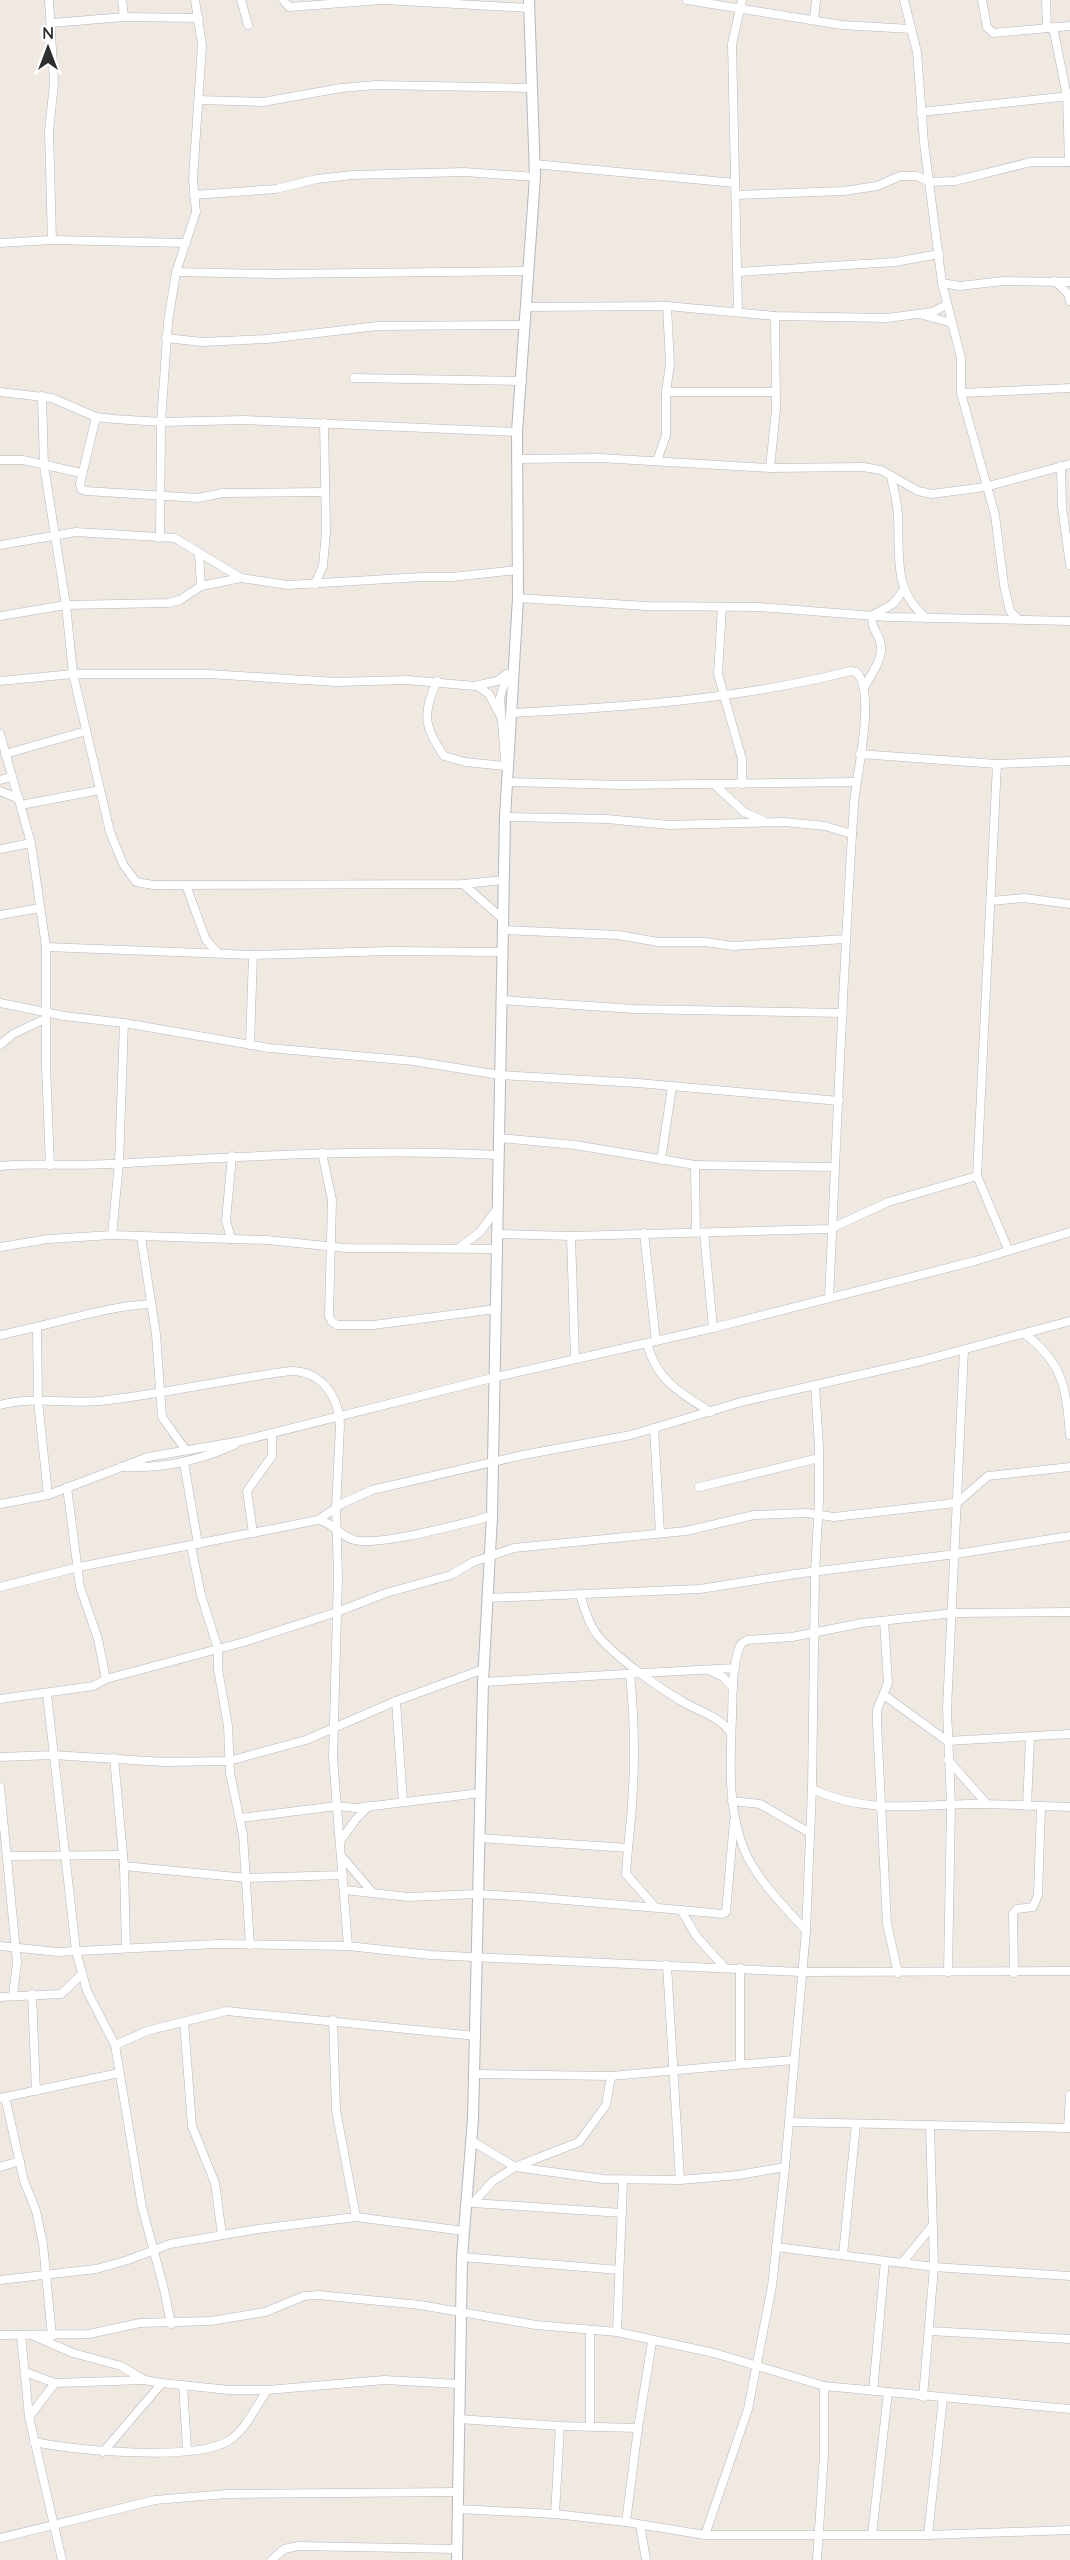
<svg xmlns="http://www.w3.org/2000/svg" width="1070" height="2560" font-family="Quicksand,sans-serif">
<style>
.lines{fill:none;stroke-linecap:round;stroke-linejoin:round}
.street-casing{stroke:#b4b7c1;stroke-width:9}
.secondary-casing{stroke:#b4b7c1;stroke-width:12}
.street{stroke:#fff;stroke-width:8}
.secondary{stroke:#fff;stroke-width:10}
</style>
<rect width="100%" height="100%" fill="#efe9e1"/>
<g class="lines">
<g class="street-casing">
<g id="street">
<path d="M49,0l5,83 -5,48 3,109"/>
<path d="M122,0l2,17"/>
<path d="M241,0l7,25"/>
<path d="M283,0l6,7 93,-7"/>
<path d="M384,0l146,8"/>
<path d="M687,0l155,25 69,4"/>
<path d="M904,0l13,52 7,91 18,140 19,75v35l34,122 9,70 6,26 8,8"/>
<path d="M982,0l5,27 6,6 77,-7"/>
<path d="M1046,0l1,28"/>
<path d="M814,19l2,-19"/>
<path d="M52,23l72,-6 75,1"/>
<path d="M1053,27l14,69 2,66"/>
<path d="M199,100l64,2 78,-14 35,-3 156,3"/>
<path d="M921,112l149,-16"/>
<path d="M534,164l201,19"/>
<path d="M194,195l82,-6 41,-10 35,-4 112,-3 71,5"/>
<path d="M736,195l108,-4 33,-5 23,-10h17l13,6 25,-1 76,-19h39"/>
<path d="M0,243l52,-3 134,3"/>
<path d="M176,272l97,2 254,-3"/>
<path d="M738,272l157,-10 44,-8"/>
<path d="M1055,281l13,13 2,7"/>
<path d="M942,283l18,3 43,-5 67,1"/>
<path d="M525,307l142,-1 108,10 112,2 46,-6 13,-7"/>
<path d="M738,312l-6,-268 10,-44"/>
<path d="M923,315l29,8"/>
<path d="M166,338l36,4 65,-3 111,-13 146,-1"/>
<path d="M354,378l168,3"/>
<path d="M0,392l52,6 44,19 18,2 47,3 82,-2 274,12"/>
<path d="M666,392h110"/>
<path d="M961,393l109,-5"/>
<path d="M42,396l2,70 22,139 7,69 37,158 13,32 13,18 17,3 310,-1 41,-4"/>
<path d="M96,417l-16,67 1,5 5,2 112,7 25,-5 101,-1"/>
<path d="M517,459l83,-1 170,10 93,-1 18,3 37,21 14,3 53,-7 85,-23"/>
<path d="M0,460h23l58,13"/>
<path d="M657,461l9,-26v-43l4,-28 -3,-58"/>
<path d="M1061,466l1,40 8,59"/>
<path d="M770,468l6,-59 -1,-93"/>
<path d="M891,477c3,13 7,27 7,42 2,38 -5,72 28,99"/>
<path d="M160,538l1,-116 7,-100 8,-50 20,-60 -3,-33 9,-134 -7,-45"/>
<path d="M0,545l76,-13 99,6 66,40 47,7 133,-8h31l65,-7"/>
<path d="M199,554l2,32"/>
<path d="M315,584l8,-18 3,-34 -2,-109"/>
<path d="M518,598l128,8 114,1 128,10 182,4"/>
<path d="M722,607l-4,67 24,85v25"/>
<path d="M0,616l66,-11 102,-2 12,-3 21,-14 40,-8"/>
<path d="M0,681l73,-7h135l128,8 71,-2 68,6 22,-5 10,-7"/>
<path d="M437,681c-15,33 -13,46 7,75l21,6 40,4"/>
<path d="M477,686l12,8 11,21"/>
<path d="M864,688c6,-13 18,-26 17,-41 0,-13 -12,-18 -8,-32l20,-11 10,-13"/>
<path d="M513,713c114,-6 227,-14 338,-42l5,1c21,19 0,104 -2,132 -11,165 -17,329 -25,494"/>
<path d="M0,734l31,109 15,104v120l4,98"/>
<path d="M5,754l81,-23"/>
<path d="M860,754l137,10 73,-3"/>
<path d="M505,760l-5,-62 7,-24"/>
<path d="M0,780l11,-3"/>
<path d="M507,782l115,3 233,-3"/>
<path d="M715,785l29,27 18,8"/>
<path d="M0,791l19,8"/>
<path d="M21,805l79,-15"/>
<path d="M505,817l102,2 62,6 115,-3 41,4 27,8"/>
<path d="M0,849l31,-6"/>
<path d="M463,884l40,35"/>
<path d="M186,885l20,55 12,13"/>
<path d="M991,901l33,-3 46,6"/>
<path d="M0,915l40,-7"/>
<path d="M502,930l116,5 40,7h47l28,4 112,-7"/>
<path d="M46,947l207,8 137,-4 112,1"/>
<path d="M501,1000l133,9 209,4"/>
<path d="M0,1003l64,13 60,7 145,25 144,13 87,14 138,8 201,18"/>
<path d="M0,1045l13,-11 32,-15"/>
<path d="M250,1045l3,-90"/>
<path d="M499,1138l76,7 120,20 1,68"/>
<path d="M322,1153l10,47 -3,116 3,6 5,3h36l123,-16"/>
<path d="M661,1160l11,-73"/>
<path d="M695,1165l140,2"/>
<path d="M0,1166c37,-3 73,0 110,-2 129,-7 258,-16 388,-9"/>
<path d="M977,1176l20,-412"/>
<path d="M644,1233l12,108"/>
<path d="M704,1233l9,95"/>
<path d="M496,1234l75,2 259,-7 58,-27 89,-26 31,73"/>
<path d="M112,1235l7,-72 5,-140"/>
<path d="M571,1236l4,123"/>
<path d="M141,1237l15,97 6,83 23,32"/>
<path d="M231,1239l-5,-19 6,-64"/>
<path d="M0,1247l48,-8 64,-4 155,5 79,8 150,1"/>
<path d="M459,1248l21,-16 17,-23"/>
<path d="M37,1329l1,72 10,94"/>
<path d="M1025,1334c39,30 41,55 45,101"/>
<path d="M0,1335c50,-9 99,-28 150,-31"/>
<path d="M647,1343c9,37 34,51 64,69"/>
<path d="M0,1405c32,-9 67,-1 100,-4 64,-7 127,-22 191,-30 31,0 48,26 49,55l-4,82 2,68 -5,182 15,188"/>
<path d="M654,1428l6,105"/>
<path d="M184,1463l14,81"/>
<path d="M121,1467c41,2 76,-6 113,-22"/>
<path d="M67,1487l13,100 18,52 8,40"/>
<path d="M699,1487l120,-29"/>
<path d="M0,1504l48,-9 100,-38 93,-16 255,-64 217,-49 262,-67 95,-29"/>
<path d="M318,1520c15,2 21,16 36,20 25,7 109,-17 138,-24"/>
<path d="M253,1533l-6,-42 25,-35v-23"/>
<path d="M191,1546l10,49 17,54v20l10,57 2,47 13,62 7,110"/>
<path d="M0,1587l79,-20 239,-47 25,-17 29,-13 151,-35 108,-20 110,-33 180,-41 149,-40"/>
<path d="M580,1595c5,15 9,30 19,42 19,22 61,52 86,66 17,10 34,13 46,30"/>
<path d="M488,1598l212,-9 95,-15 161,-20 114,-18"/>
<path d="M884,1621l4,62 -11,27v13l10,201 11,49"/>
<path d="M709,1670l14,7 10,11"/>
<path d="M483,1682l252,-14"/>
<path d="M47,1694l29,257 11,40 28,54 27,162 22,82 7,35"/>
<path d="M884,1695l63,46 123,-7"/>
<path d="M0,1699l93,-13 13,-7 138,-37 93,-30 49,-19 65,-18 22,-13 41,-14 172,-17 68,-16 53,-2 27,4 113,-13 11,-2 30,-26 82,-9"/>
<path d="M396,1701l7,101"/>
<path d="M0,1757l53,-2 111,7 65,-1 77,-21 90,-39 88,-32"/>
<path d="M114,1758l10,108 2,82"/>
<path d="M948,1760l39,44"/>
<path d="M0,1787l17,175 -4,33"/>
<path d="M812,1789c54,25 100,16 157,15 34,0 67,2 101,3"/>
<path d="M732,1801l28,3 50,29"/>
<path d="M1027,1806l3,-69"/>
<path d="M241,1818l96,-12 19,2 124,-15"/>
<path d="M479,1838l149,10c7,-57 8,-116 2,-174"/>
<path d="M341,1840l15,-21 13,-13"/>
<path d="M628,1848l-2,26 29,33"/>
<path d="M8,1856l115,-1"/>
<path d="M343,1858l30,35"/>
<path d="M124,1866l123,12 96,-3"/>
<path d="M345,1890l63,7 69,-3 53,3 151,13 16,27 28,31"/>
<path d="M681,1910l41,4 4,-2 8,-91"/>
<path d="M806,1931c-20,-23 -44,-46 -58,-73 -21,-43 -18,-94 -16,-141 1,-23 -1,-51 9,-73l6,-4 45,-3 70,-14 92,-10 116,-1"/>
<path d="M0,1946l58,6 159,-8 131,2 83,9 370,17 269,-1"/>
<path d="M667,1965l13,215"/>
<path d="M948,1972l3,-168 -4,-95 17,-359"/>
<path d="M1014,1973l-1,-60 4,-4 16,-2 5,-12 3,-89"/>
<path d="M32,1994l4,97"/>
<path d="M0,1997l61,-3 21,-20"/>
<path d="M333,2020l3,90 20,107"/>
<path d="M184,2022l8,104 23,57 7,52"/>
<path d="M115,2045l32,-14 80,-20 249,25"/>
<path d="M740,2063v-95"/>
<path d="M475,2074l136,2 182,-16"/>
<path d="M5,2097l19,84 12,30 7,33 9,92"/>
<path d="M0,2098l119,-25"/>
<path d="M789,2122l281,6"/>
<path d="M1068,2128l2,-33"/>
<path d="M472,2141l43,26 88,12 77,1 59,-5 46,-8"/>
<path d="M0,2167l20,-6"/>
<path d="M466,2203h7l20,-22 22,-14 64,-25 27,-37 5,-29"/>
<path d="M473,2203l149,10"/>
<path d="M776,2247l158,20 136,9"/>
<path d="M843,2255l13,-131"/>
<path d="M462,2257l157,13"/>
<path d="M902,2263l31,-38"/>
<path d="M0,2280l96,-11 32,-9 42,-16 88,-15 98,-12 108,14"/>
<path d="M590,2330v96"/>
<path d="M930,2331l140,8"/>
<path d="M617,2332l6,-151"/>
<path d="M0,2335l89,-1 51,-11 71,-2 54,-9 39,-16 14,-1 102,10 116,20 81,7 97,21 110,33 246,23"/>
<path d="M21,2335l8,82 33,143"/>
<path d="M34,2336l39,17 48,13 23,14 18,3 67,7h38l117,-10 75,4"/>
<path d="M25,2372l30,11 89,-3"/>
<path d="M183,2385l4,64"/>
<path d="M873,2391l12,-130"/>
<path d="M923,2397l11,-130 -4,-142"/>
<path d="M29,2417l26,-34"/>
<path d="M458,2419l102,7 78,2 14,-86"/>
<path d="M34,2442c41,8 159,20 194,-1 17,-10 28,-34 39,-51"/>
<path d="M103,2452l59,-69"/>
<path d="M458,2509l97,5 71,8 79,13h223l142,-5"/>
<path d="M555,2514l5,-88"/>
<path d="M626,2522l12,-94"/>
<path d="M640,2525l6,35"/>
<path d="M705,2535l43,-126 24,-123 13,-119 21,-236 6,-142 3,-216 4,-72v-55l-4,-60"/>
<path d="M872,2535l16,-143"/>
<path d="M928,2535l15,-137"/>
<path d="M0,2538l155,-38 72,-6 231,-2"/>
<path d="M272,2560l12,-11 14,-3 159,3"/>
<path d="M817,2560l7,-106v-68"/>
</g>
</g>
<g class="secondary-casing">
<path id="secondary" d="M457,2560l5,-303 11,-138 10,-437 9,-166 13,-699 13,-219 -1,-166 18,-255 -6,-177"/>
</g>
<use href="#street" class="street"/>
<use href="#secondary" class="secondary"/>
</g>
<g transform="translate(48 48)" stroke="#ffffff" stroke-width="4.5" paint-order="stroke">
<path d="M0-4.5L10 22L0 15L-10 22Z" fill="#2e2e2e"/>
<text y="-9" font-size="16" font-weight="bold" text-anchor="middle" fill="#2e2e2e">N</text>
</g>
</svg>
